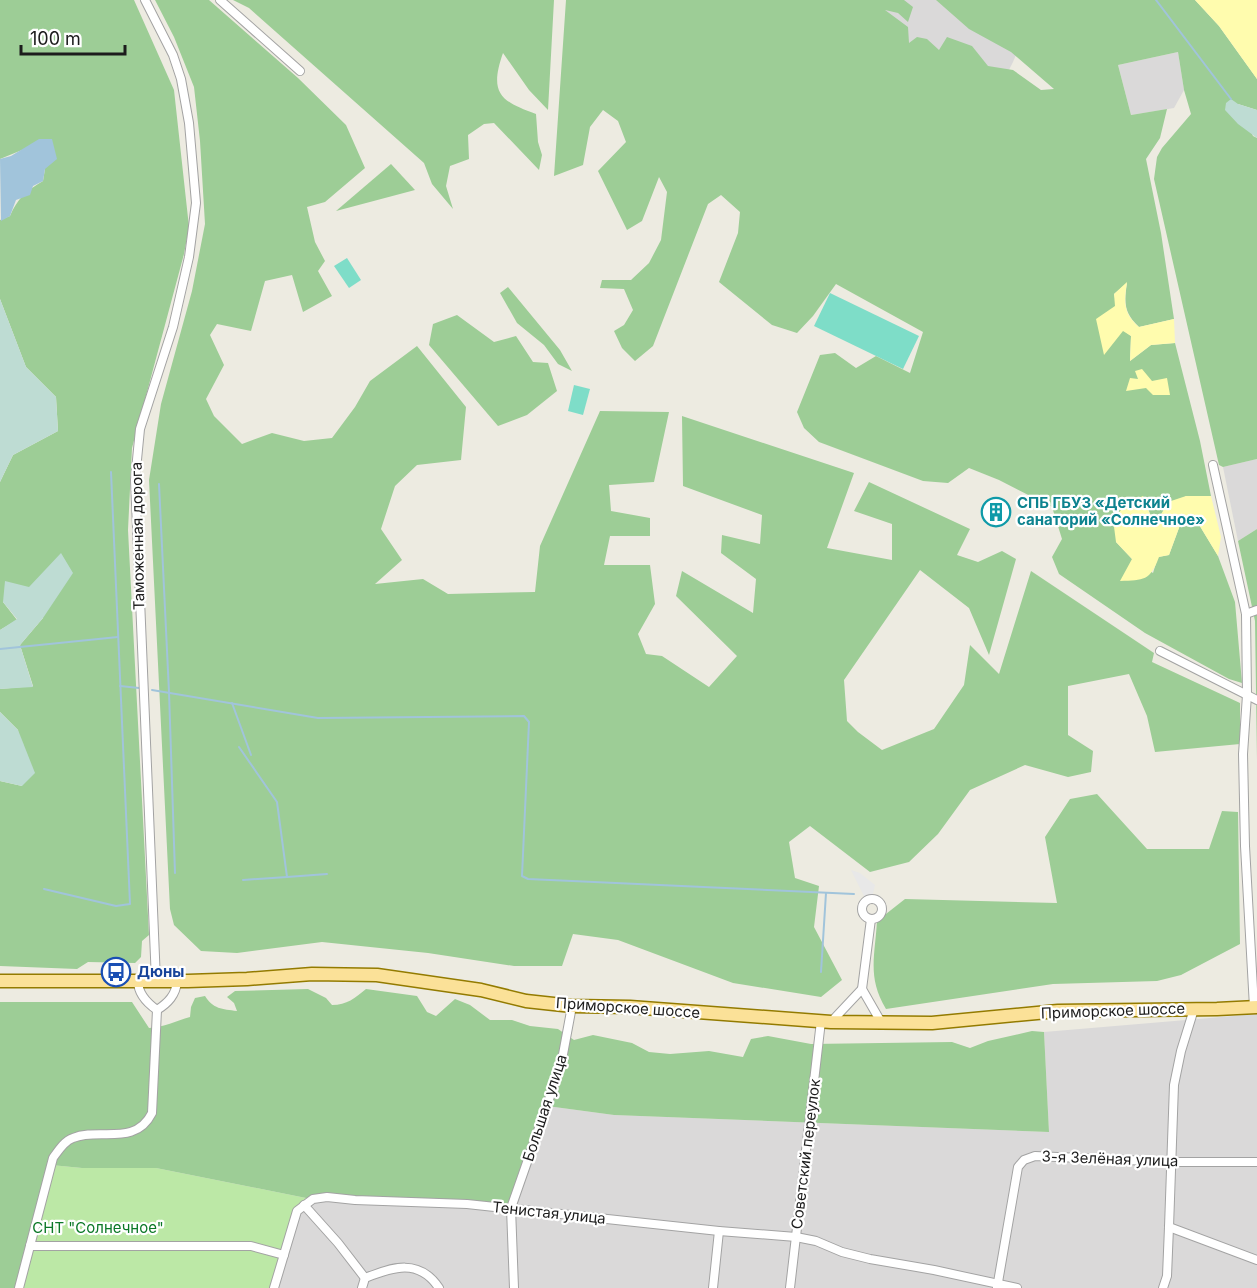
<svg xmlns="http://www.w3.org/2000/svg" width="1257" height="1288" font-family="Inter,sans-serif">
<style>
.residential{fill:#dad9d9}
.grass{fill:#bce8a6}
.forest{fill:#9dcd96}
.wetland{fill:#bedcd3}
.sand{fill:#fffcae}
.pitch{fill:#7eddc8}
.parking{fill:#e8e8e8}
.water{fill:#a1c4db}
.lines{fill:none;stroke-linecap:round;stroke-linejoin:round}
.stream{stroke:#a1c4db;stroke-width:2}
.minor-casing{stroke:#a3a3a3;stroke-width:10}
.primary-casing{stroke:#937b00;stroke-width:15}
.minor{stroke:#fff;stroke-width:8}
.primary{stroke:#fbe198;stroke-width:12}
.labels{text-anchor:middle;stroke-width:4.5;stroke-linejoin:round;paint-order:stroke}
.culture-label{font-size:15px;font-weight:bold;fill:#0d838f;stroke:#fff;text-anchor:start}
.street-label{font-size:15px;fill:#1c1c1c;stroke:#fff}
.transit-label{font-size:15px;font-weight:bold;fill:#164399;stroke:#fff;text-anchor:start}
.park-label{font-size:15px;fill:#0b7827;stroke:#fff}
</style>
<rect width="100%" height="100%" fill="#edebe1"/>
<g class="residential">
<path d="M781,0h258l-26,62 -30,59z"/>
<path d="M1178,52l6,38 -10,18 -43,7 -13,-50z"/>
<path d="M1257,459v70l-19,12 -15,-74z"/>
<path d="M1257,1014v274h-983l23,-77 9,-13 21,-1 220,-91 67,9 435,17 -5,-100z"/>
</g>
<path class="grass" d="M51,1165l31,3h74l150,30 -9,13 -23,77h-256z"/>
<g class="forest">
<path d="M0,0h134l40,90 15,137 -5,27 -52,194 -4,82 21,405 -7,6 -1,16 -6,6 -47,-1 -11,7 -77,-3v-185l22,5 -4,-56 -18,-18v-23l33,-3 -13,-41 23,-27 -14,-31 -26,15 14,18 -17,10v-148l13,-27 45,-24 -2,-34 -30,-30 -26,-68v-79l10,-4c7,-17 17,-26 33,-35l2,-12 -23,-19 -22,9z"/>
<path d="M155,0h54l89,78 48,47 19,43 -40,34 -18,5 8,35 10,19 -7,10 14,25 -29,16 -11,-37 -27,6 -14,50 -34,-7 -7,11 14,30 -18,34 8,17 28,28 30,-11 32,8 28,-3 23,-31 15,-26 47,-35 49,61 -5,53 -44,5 -22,21 -14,43 21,31 -27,24 48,-5 25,15 87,-2 5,-46 60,-135 69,1 -15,70 -45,3 2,26 39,7v18h-40l-6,29h46l5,39 -17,30 8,20 16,2 47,31 28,-31 -61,-60 6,-25 71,42 3,-34 -35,-26 1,-18 38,9 2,-29 -79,-29 -1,-70 172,57 -27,75 65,12v-36l-38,-13 15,-29 101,47 -13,26 21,7 24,-11 14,8 -27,96 -20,-47 -49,-38 -76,110 3,41 11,11 24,18 52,-21 30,-44 6,-40 29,29 32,-103 123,82 -2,9 88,41v41l-85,8 -8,-36 -18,-42 -61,12v49l25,16 -2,21 -23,5 -43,-12 -55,25 -32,44 -29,28 -39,10 -60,-46 -21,16 6,36 24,8 -5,41 28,53 -21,17 -88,-14 -115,-43 -45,-6 -11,32h-48l-86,-13 -106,-11 -85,11 -36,-2 -27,-26 -4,-16 -21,-429 12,-76 31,-113 13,-67 -5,-83 -6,-54 -20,-50z"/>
<path d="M233,0h321l-6,110 -19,-20 -26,-37c-14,40 -3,48 33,61l2,28 4,13 -3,15 -45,-47 -10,1 -16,11 1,24 -19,7 -4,20 7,23 -21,-25 -8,-21 -175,-155z"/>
<path d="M566,0h338l9,7 -5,15 -10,-9 -13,-3 23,17 1,16 8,-6 10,2 12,11 8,-13 25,9 16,20 25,4 28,20 13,-1 -43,-37 -42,-23 -33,-29h259l24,26 38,53v31l-19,-6 15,32 4,2v321l-34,8 -4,-2 -65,-286 3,-22 5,-9 29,-34 -7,-24 -6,-38 -60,13 13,50 36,-6 -7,29 -14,21 15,74 13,86 -35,8c-15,-14 -15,-24 -12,-44l-13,11 9,36 8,6 -1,25 21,-16 24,-2 25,98 11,55h-25l-31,30 -12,-30 -27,46 16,17 21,14 5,-16 11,-2 14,-38 15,6 20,33 17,46 7,81 -13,-4 -84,-46 -86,-59 -7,-17 10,-18 -10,-32 -53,-27 -30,-12 -21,15 -25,-2 -104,-39 -15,-14 -7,-16 23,-57 15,-2 21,15 20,-12 34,17 13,-41 -87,-48 -23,32 -16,17 -25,-8 -53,-43 19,-49 2,-21 -19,-17 -13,9 -55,142 -18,15 -13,-13 -8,-17 10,-6 9,-15 -9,-21 -24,-1 2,-8h29l18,-17 12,-23 6,-48 -8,-15 -17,44 -15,9 -29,-59 28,-29 -8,-21 -15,-11 -13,17 -7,38 -29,11z"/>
<path d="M391,164l24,26 -79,21z"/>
<path d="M508,287l52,63 12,21 -14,-7 -14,-19 -27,-22 -17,-30z"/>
<path d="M457,315l37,27 22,-6 17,26 15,1 9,28 -30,24 -29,11 -69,-81 4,-21z"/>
<path d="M1257,529v231l-2,-139 -17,-80z"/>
<path d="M1097,794l50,55h62l13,-38 16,1 2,132 -59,31 -24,6 -104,3 -167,25c-19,-32 -11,-53 -9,-88l28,-22 152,4 -12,-66 25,-38z"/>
<path d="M308,989l18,9 6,7c15,0 23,-7 34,-16l51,7 10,16 9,4 19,-17 15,6 20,15h22l18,6 28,3 16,11 19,-5 39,8 17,9 21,2 39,-3 34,6 8,-18 17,-3 43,8 141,-2 18,6 18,-7 44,-10 12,1 5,100 -435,-17 -67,-9 -34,97 -8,5 -178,-11 -21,1 -150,-30h-74l-31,-3 -33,123h-18v-286h132l17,26c15,-1 27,-7 41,-11l1,-10 4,-9 10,-2c8,13 17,13 32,15l-3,-8 -7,-6 8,-6z"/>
</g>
<g class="wetland">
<path d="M1231,99l7,5 19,6v28l-19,-14 -13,-14 1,-7z"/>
<path d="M0,299l26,68 30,30 2,34 -45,24 -13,27z"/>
<path d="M61,553l12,20 -30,45 -23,27 13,42 -33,2v-59l17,-11 -14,-17 2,-21 24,6z"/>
<path d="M0,712l18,18 17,43 -13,13 -22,-5z"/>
</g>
<g class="sand">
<path d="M1195,0h62v79l-38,-53z"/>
<path d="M1127,282c-3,20 -4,31 12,45l35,-8 1,24 -24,2 -21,16 1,-25 -8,-5 -19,24 -8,-36 19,-13 -1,-12z"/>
<path d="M1142,369l10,12 15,-3 3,17h-17l-7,-7 -20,3 4,-13 8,1 -3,-8z"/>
<path d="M1143,496l4,12 8,17 13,-23 18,-6h25l10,41 -3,19 -20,-33 -15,-6 -14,38 -10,2c-9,24 -15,23 -39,24l12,-22 -16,-17 -3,-23 14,-16z"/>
</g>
<g class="pitch">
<path d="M347,258l14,22 -12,8 -15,-22z"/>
<path d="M830,293l89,43 -16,33 -89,-43z"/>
<path d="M574,385l16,4 -7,26 -15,-4z"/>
</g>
<path class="parking" d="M851,870l9,3 15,12 -3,13 -6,2z"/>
<path class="water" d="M39,139h13l5,20 -12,10 -2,12 -10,5 -3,9 -14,5 -6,16 -9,5 -1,-62 11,-3z"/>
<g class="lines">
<g class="stream">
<path d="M1156,0l75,99"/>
<path d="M159,484l10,208 6,181"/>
<path d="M0,649l118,-12"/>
<path d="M120,686l19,2"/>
<path d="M152,690l166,28 206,-2 5,6 -7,154 6,3 326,15"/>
<path d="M232,703l19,52"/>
<path d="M239,747l38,55 10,75 40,-3"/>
<path d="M243,880l44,-3"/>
<path d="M44,889l72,17 14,-2 -19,-432"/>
<path d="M821,972l5,-79"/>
</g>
<g class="minor-casing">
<g id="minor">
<path d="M145,0l28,55 8,24 8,44 7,80 -7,54 -16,70 -33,102 -5,51 21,501"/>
<path d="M220,0l80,71"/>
<path d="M1213,465l33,149 1,81 -4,59 2,92 9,161"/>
<path d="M1246,614l11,-4"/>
<path d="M1160,651l97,49"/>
<circle cx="872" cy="909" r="10"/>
<path d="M871,919l-9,70 19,33"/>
<path d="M138,981c0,13 9,22 19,29"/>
<path d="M157,1010c11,-7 19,-15 20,-29"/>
<path d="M831,1022l31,-33"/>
<path d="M304,1205l34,38 27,35"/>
<path d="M1169,1227l88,33"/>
<path d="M30,1246h221l33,9"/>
<path d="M19,1288l34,-130c5,-7 11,-17 20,-20 26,-11 62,9 79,-25l5,-103"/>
<path d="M274,1288l23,-77 16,-12 14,-2 28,3 112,4 252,27 77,6 20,4 26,11 28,7 64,11 83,18"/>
<path d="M362,1288l3,-10c28,-11 54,-20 74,10"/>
<path d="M514,1288l-3,-80 50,-143 11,-59"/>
<path d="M713,1288l6,-57"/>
<path d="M790,1288l31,-267"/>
<path d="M997,1288l21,-121 6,-7 11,-4 137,6h85"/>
<path d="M1163,1288l4,-12 2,-49 5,-142 7,-34 13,-42"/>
</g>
</g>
<g class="primary-casing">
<path id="primary" d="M0,981h188l59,-2 65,-5 65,1 104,15 45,11 46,5 58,1 201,15 101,1 126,-12 159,-2 40,-2"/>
</g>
<use href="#minor" class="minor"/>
<use href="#primary" class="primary"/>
</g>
<defs>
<g id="building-ring" transform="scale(1.5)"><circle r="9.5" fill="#fff" stroke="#0f9aa8" stroke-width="1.5"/><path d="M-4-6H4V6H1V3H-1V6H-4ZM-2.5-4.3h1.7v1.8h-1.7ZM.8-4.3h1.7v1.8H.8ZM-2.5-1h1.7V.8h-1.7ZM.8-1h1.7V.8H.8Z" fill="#0f9aa8"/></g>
<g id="bus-ring" transform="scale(1.5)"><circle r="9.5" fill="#fff" stroke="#1a4fb4" stroke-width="1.5"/><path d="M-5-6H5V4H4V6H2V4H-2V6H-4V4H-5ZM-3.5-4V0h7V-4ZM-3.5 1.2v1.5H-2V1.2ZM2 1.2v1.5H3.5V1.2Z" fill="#1a4fb4"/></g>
</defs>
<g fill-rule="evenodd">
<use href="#building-ring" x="996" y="512"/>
<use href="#bus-ring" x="116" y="972"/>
</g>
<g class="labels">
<g class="culture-label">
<text x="1017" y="508">СПБ ГБУЗ «Детский<tspan x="1017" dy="17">санаторий «Солнечное»</tspan></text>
</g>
<g class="street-label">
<text transform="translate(138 536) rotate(-91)" y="5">Таможенная дорога</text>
<text transform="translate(628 1008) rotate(4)" y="5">Приморское шоссе</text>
<text transform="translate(1113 1011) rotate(-2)" y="5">Приморское шоссе</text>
<text transform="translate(545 1108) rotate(-72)" y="5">Большая улица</text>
<text transform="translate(806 1154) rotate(-83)" y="5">Советский переулок</text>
<text transform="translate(1110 1159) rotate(2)" y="5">3-я Зелёная улица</text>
<text transform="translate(549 1213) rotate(6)" y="5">Тенистая улица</text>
</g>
<g class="transit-label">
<text x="137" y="977">Дюны</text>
</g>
<g class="park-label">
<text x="98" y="1233">СНТ "Солнечное"</text>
</g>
</g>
<path d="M21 45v9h104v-9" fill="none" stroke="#1c1c1c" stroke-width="3"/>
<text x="30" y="45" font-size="18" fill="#1c1c1c" stroke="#ffffff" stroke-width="4.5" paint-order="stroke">100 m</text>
</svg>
